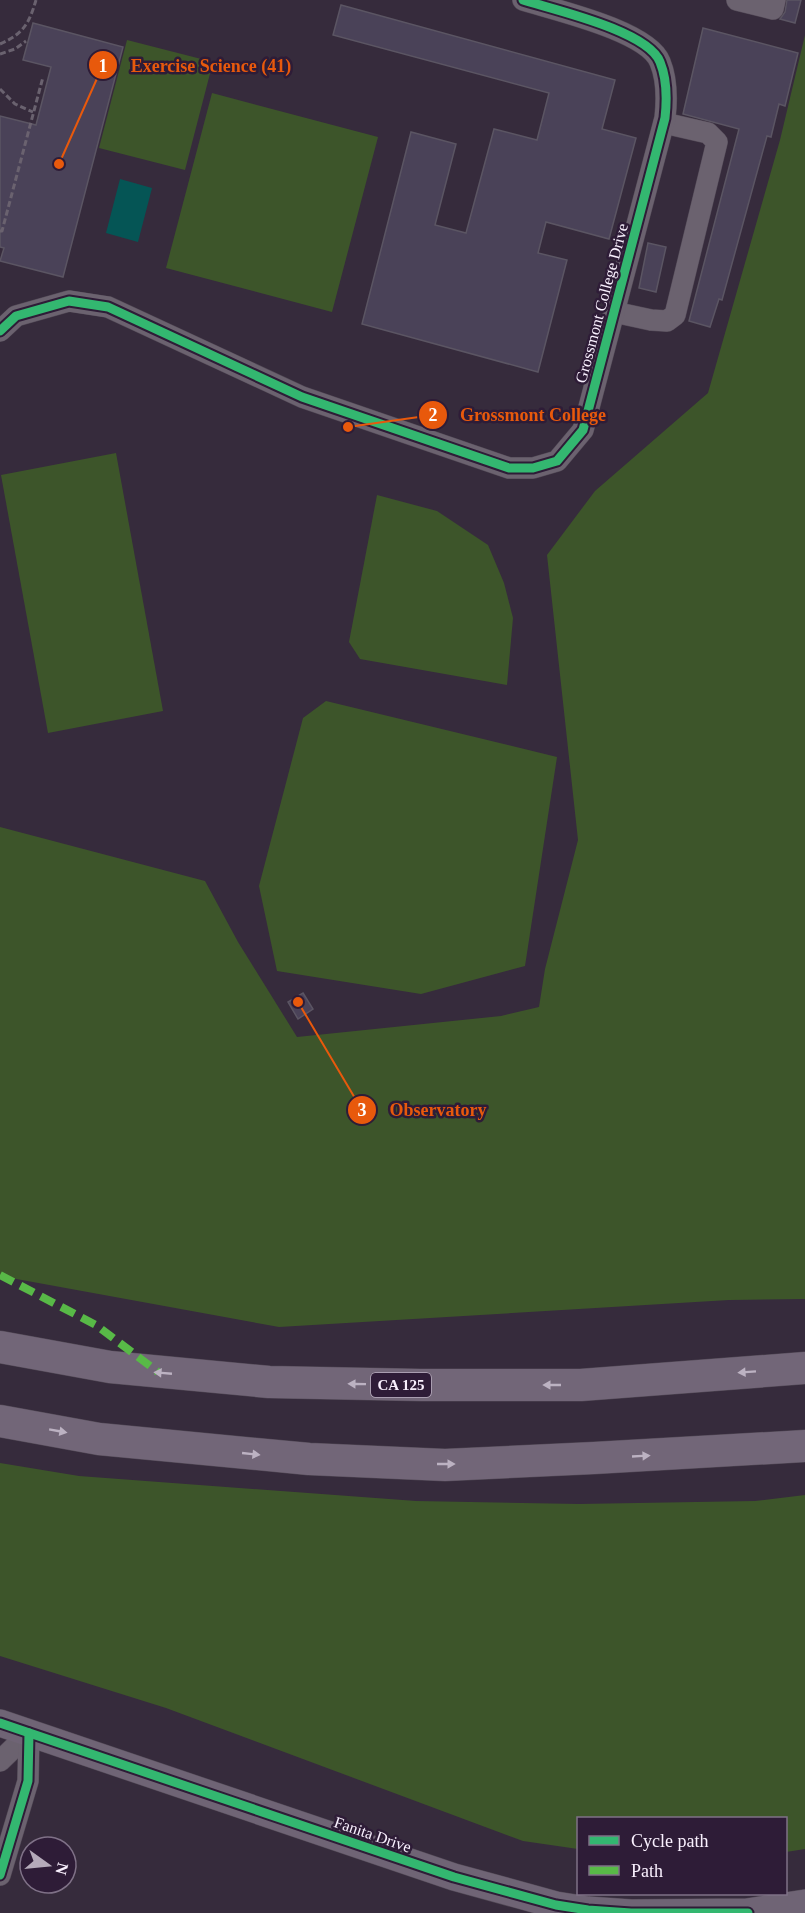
<svg xmlns="http://www.w3.org/2000/svg" width="805" height="1913" font-family="'Times New Roman',serif">
<style>
.green{fill:#3d552a}
.water{fill:#055555}
.building{fill:#4a4258;stroke:#5b5563;stroke-width:1.5}
.lines{fill:none;stroke-linecap:round;stroke-linejoin:round}
.minor-casing{stroke:#524956;stroke-width:22}
.major-casing{stroke:#524956;stroke-width:28}
.highway-casing{stroke:#524956;stroke-width:33}
.path{stroke:#6a626f;stroke-width:3;stroke-dasharray:6 3;stroke-linecap:butt}
.minor{stroke:#6b626f;stroke-width:21}
.major{stroke:#6f6475;stroke-width:27}
.highway{stroke:#726678;stroke-width:32}
.quiet{stroke:#58b947;stroke-width:8;stroke-dasharray:15 8;stroke-linecap:butt}
.cycleway-casing{stroke:#2e1c37;stroke-width:13}
.cycleway{stroke:#33b770;stroke-width:9}
.oneway{fill:#bcb2c2}
.labels{text-anchor:middle;stroke-width:5;stroke-linejoin:round;paint-order:stroke}
.shield{fill:#2e1c37;stroke:#bcb0c2;stroke-width:1.5}
.shield-label{font-size:15px;font-weight:bold;fill:#f9f0fe}
.street-label{font-size:16px;fill:#f9f0fe;stroke:#2e1c37}
.leader{fill:none;stroke:#e8590c;stroke-width:2}
.callout-dot{fill:#e8590c;stroke:#2e1c37;stroke-width:2}
.mark-label{font-size:18px;text-anchor:middle;font-weight:bold;fill:#fff}
.callout-label{font-size:18px;text-anchor:middle;font-weight:bold;fill:#e8590c;stroke:#2e1c37;stroke-width:5;stroke-linejoin:round;paint-order:stroke}
</style>
<rect width="100%" height="100%" fill="#362b3c"/>
<g class="green">
<path d="M805,35v1264l-76,1 -450,27 -279,-51v-449l205,54 33,61 59,95 204,-21 38,-9 6,-38 33,-129 -31,-285 48,-64 113,-98 72,-253z"/>
<path d="M127,40l86,22 -28,108 -86,-22z"/>
<path d="M212,93l166,44 -46,175 -166,-44z"/>
<path d="M116,453l47,258 -115,22 -47,-258z"/>
<path d="M377,495l60,16 51,34 16,38 9,35 -6,67 -147,-26 -11,-17z"/>
<path d="M326,701l231,56 -32,209 -104,28 -144,-23 -18,-85 44,-168z"/>
<path d="M0,1463l79,13 337,25 163,3 176,-3 50,-6v354l-19,3v-34h-208v31l-55,-8 -357,-133 -166,-52z"/>
</g>
<path class="water" d="M120,179l32,9 -14,54 -32,-9z"/>
<g class="building">
<path d="M787,0h14l-6,23 -15,-4 5,-7z"/>
<path d="M341,5l274,75 -13,49 34,9 -27,101 -63,-17 -8,31 29,7 -29,112 -176,-48 49,-192 45,12 -21,81 31,8 28,-104 43,11 12,-47 -216,-58z"/>
<path d="M33,23l90,24 -60,230 -63,-16 4,-13 -4,-1v-131l36,9 15,-58 -28,-7z"/>
<path d="M703,28l95,25 -13,53 -6,-2 -8,33 -4,-1 -45,164 -3,-1 -9,28 -21,-6 50,-192 -56,-15z"/>
<path d="M648,243l18,4 -10,45 -17,-4z"/>
<path d="M303,993l10,16 -15,10 -10,-17z"/>
</g>
<g class="lines">
<g class="minor-casing">
<g id="minor">
<path d="M737,0l36,9 2,-9"/>
<path d="M614,312l37,8 16,1 8,-6 42,-173 -9,-9 -44,-10"/>
<path d="M0,331l16,-15 53,-15 39,6 194,90 207,71h24l24,-7 26,-31 82,-312c2,-18 2,-39 -5,-56 -12,-31 -105,-52 -137,-62"/>
<path d="M0,1761l29,-28"/>
<path d="M0,1875l28,-94 1,-48"/>
</g>
</g>
<g class="major-casing">
<path id="major" d="M0,1723l454,154 102,28 32,5 43,3 116,-1 58,-9"/>
</g>
<g class="highway-casing">
<g id="highway">
<path d="M0,1347l110,20 159,15 152,3h160l224,-17"/>
<path d="M0,1421l99,18 210,20 136,6 149,-7 211,-12"/>
</g>
</g>
<g class="path">
<path d="M0,44c23,-10 29,-20 36,-44"/>
<path d="M0,54l15,-5 11,-8"/>
<path d="M0,89l15,15 18,8"/>
<path d="M0,231h2l41,-154"/>
</g>
<use href="#minor" class="minor"/>
<use href="#major" class="major"/>
<use href="#highway" class="highway"/>
<path class="quiet" d="M0,1275l96,50 62,47"/>
<g class="cycleway-casing">
<g id="cycleway">
<path d="M0,331l16,-15 53,-15 39,6 194,90 207,71h24l24,-7 26,-31 82,-312c2,-18 2,-39 -5,-56 -12,-31 -105,-52 -137,-62"/>
<path d="M0,1723l454,154 102,28 32,5 43,3h117"/>
<path d="M0,1875l28,-94 1,-48"/>
</g>
</g>
<use href="#cycleway" class="cycleway"/>
</g>
<defs><path id="oneway-solid" d="M-6-.8H1V-3.2L6.5 0L1 3.2V.8H-6Z" transform="scale(1.5)"/></defs>
<g class="oneway">
<use href="#oneway-solid" transform="translate(747 1372) rotate(176)"/>
<use href="#oneway-solid" transform="translate(163 1373) rotate(-175)"/>
<use href="#oneway-solid" transform="translate(357 1384) rotate(-179)"/>
<use href="#oneway-solid" transform="translate(552 1385) rotate(180)"/>
<use href="#oneway-solid" transform="translate(58 1431) rotate(10)"/>
<use href="#oneway-solid" transform="translate(251 1454) rotate(6)"/>
<use href="#oneway-solid" transform="translate(641 1456) rotate(-3)"/>
<use href="#oneway-solid" transform="translate(446 1464)"/>
</g>
<g class="labels">
<rect class="shield" x="371" y="1373" width="60" height="24" rx="4.5"/>
<g class="shield-label">
<text x="401" y="1390">CA 125</text>
</g>
<g class="street-label">
<text transform="translate(601 303) rotate(-75)" y="6">Grossmont College Drive</text>
<text transform="translate(373 1834) rotate(19)" y="6">Fanita Drive</text>
</g>
</g>
<path class="leader" d="M59 164L103 65M348 427L433 415M298 1002L362 1110"/>
<g class="callout-dot">
<circle cx="59" cy="164" r="6"/>
<circle cx="348" cy="427" r="6"/>
<circle cx="298" cy="1002" r="6"/>
<circle cx="103" cy="65" r="15"/>
<circle cx="433" cy="415" r="15"/>
<circle cx="362" cy="1110" r="15"/>
</g>
<g class="mark-label">
<text x="103" y="72">1</text>
<text x="433" y="421">2</text>
<text x="362" y="1116">3</text>
</g>
<g class="callout-label">
<text x="211" y="72">Exercise Science (41)</text>
<text x="533" y="421">Grossmont College</text>
<text x="438" y="1116">Observatory</text>
</g>
<rect x="577" y="1817" width="210" height="78" fill="#2e1c37" stroke="#7f7187" stroke-width="1.5"/>
<rect x="589" y="1836" width="30" height="9" fill="#33b770" stroke="#7f7187" stroke-width="1.5"/>
<text x="631" y="1847" font-size="18" fill="#f9f0fe">Cycle path</text>
<rect x="589" y="1866" width="30" height="9" fill="#58b947" stroke="#7f7187" stroke-width="1.5"/>
<text x="631" y="1877" font-size="18" fill="#f9f0fe">Path</text>
<g transform="translate(48 1865) rotate(105)"><circle r="28" fill="#2e1c37" stroke="#7f7187" stroke-width="1.5"/>
<path d="M0-4.5L10 22L0 15L-10 22Z" fill="#b5abba"/>
<text y="-9" font-size="16" font-weight="bold" text-anchor="middle" fill="#f9f0fe">N</text>
</g>
</svg>
